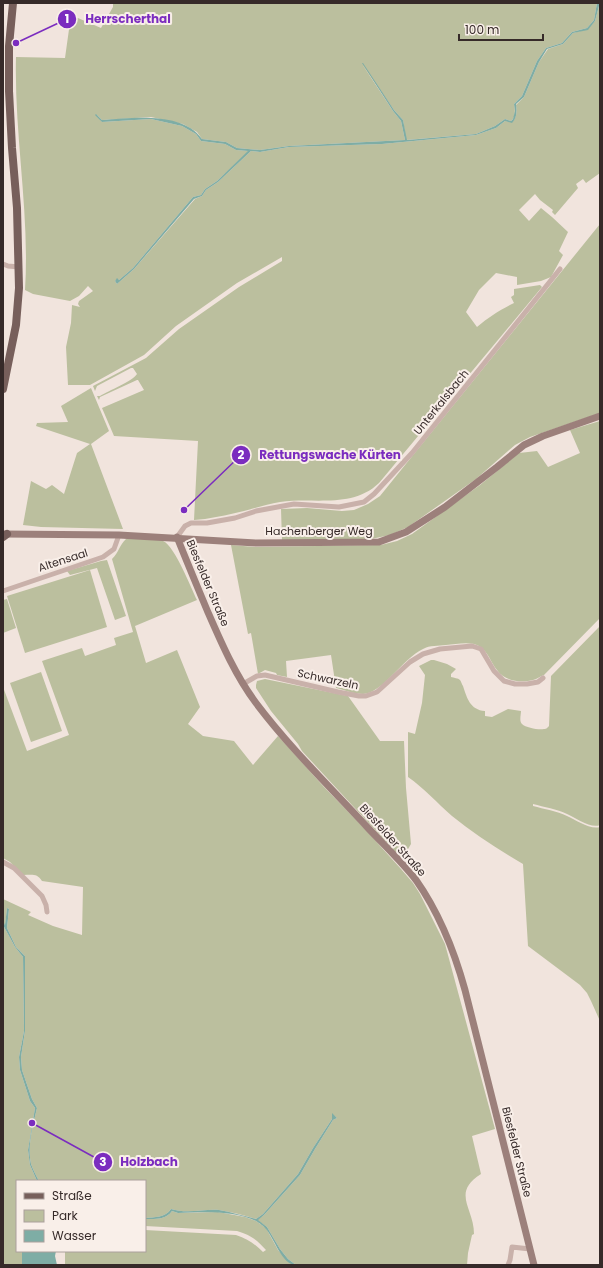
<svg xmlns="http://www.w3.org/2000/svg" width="603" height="1268" font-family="Poppins,sans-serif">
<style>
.green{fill:#bbbf9e}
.water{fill:#7eada5}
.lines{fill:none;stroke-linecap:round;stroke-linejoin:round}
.street{stroke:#c9b1aa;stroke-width:5}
.secondary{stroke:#9c807b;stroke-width:7}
.primary{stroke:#775f5b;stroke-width:8}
.labels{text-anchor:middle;stroke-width:4;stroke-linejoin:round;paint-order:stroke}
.street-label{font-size:11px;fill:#362a29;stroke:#f9efe9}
.leader{fill:none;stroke:#7b2cbf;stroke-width:1.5}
.callout-dot{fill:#7b2cbf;stroke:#f9efe9;stroke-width:1.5}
.mark-label{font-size:12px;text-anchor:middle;font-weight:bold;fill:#fff}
.callout-label{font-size:12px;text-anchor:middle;font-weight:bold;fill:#7b2cbf;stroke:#f9efe9;stroke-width:4;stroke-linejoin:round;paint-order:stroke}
</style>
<rect width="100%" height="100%" fill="#f1e4dd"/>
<g class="green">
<path d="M113,3h484l-3,17 -7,8 -15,4 -10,11 -16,5 -9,13 -15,35 -8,8c1,5 2,13 -3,17l-6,-2 -10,7 -19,8 -70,6 -3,-20 -9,-10 -32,-46 31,47 8,10 4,19 -116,6 -29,4 -23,-2 -11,-6 -24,-3 -5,-7 -14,-8 -32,-7 -49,3 -6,-6 6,8 49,-3 31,7 14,8 5,7 24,3 11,6 13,1 -32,30 -12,8 -4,6 -8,2 -60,71 -14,12 -2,-1 -2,2 2,3 17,-15 61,-70 7,-3 4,-6 12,-8 33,-31 9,1 29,-5 93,-3 94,-9 20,-7 9,-7 7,1c5,-4 5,-11 4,-17l8,-8 15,-35 9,-13 15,-5 10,-11 15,-4 7,-8 4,-15v-3h1v170l-14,10 -3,-4 -7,5 2,4 -23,27 -3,-3 1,-2 -13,-10 -5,-6 -16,16 10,11 12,-13 11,9 16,15 -9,19 4,4 -12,22 -10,4 -24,4v-8l-21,-4 -17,17 -13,22 11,15c12,-10 23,-17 37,-24l-3,-6 3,-2v-6l26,-4 2,2 -163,196c-27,26 -66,14 -99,19 -12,2 -24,6 -36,9 -13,3 -26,6 -39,8l-11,1 4,-79 -84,-5 -12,-28 42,-18 -6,-10h-1l-37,17 -1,3 -2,-4h3c8,-5 33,-15 37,-22l-4,-6h-2l-34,18 -2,5 -2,-5 53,-28 33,-29 60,-42 43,-26v-4l-45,26 -61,43 -32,29 -54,30h-22l-2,-38 5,-24 1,-18 8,2 -2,-3 1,-3 14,-10 -5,-5 -9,10 -9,5 -37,-7 -8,-4c5,-77 -11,-155 -9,-233l49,1 6,-43 30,13 12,-21z"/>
<path d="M600,224v189l-70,24 -15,8 -39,34 -68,48 -18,8 -19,4 -89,1 -1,-31 26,-1 35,3 12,-1 14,-6 12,-8z"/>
<path d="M91,388l18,43 -18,13 32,85 -82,-2 -18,-2 8,-44 15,8 6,-4 12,9 13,-41 13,-9 -54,-18 1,-3 31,-1 -7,-16z"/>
<path d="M600,421v197l-56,57c-3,1 -7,4 -11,5 -12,3 -29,1 -36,-10 -6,-7 -9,-19 -18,-24 -8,-5 -23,-2 -33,-1 -8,1 -16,0 -23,4 -20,9 -40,44 -60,45 -9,0 -19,-4 -27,-6l-5,-33 -45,6 1,16 -10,-2 -1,-2 -11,-3 -7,4 -7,-41 -3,1 -17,-89 24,2 126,-2 16,-4 15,-7 68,-49 39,-32 18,-2 11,16 32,-14 -10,-23z"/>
<path d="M126,539c8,0 30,-1 37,2 12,5 28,47 34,59l-62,26 11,37 31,-13 23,57 -12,17 15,12 31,5 19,24 25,-29 46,51 39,40 38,42 12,14 7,11 25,50 50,185 -23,7 9,38c-30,19 -7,34 -7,60l-2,1 -4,18 -1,12h-171l-8,-6 -8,-10 -13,-22 -10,-7 7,-5 36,-40 15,-26 18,-29 4,-2 -5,-4v5l-19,29 -15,26 -35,40 -7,5c-12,-4 -25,-7 -37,-9 -16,-1 -32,4 -48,-1 -6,9 -16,8 -26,9v-37h-106c-3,-6 -6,-11 -8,-17 -4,-18 2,-39 6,-56l-5,-9 -10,-29 -1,-13 4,-26v-75l-9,-9 -9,-19 2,-19 -2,-1 -2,18 -2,-5v-22l28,13 -3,3 25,11 29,9 1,-48 -41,-6c-5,-8 -10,-6 -19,-6l-13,-13 -7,-4v-171l24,64 42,-16 -27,-74 40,-13 3,8 31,-11 -2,-7 19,-6 -21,-73c7,-7 7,-13 14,-20z"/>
<path d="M107,560l19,56 -11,4 -18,-52 -27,7 -3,-4 34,-10z"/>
<path d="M90,570l17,57 -82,26 -18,-57z"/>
<path d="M7,599l9,29 -13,5v-33z"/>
<path d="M600,626v199c-9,4 -24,-7 -33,-11 -10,-5 -23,-7 -34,-10v2c11,3 24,5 34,10 9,4 23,14 33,11v194l-9,-20 -4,-8 -7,-8 -52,-39 -5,-82c-25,-15 -49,-30 -71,-48 -15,-13 -28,-28 -44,-39v-45l7,2 7,-31 3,-28 -6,-9 12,-6h3l13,4 9,5 -5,5v3c3,1 7,1 9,3 1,1 2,5 3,6 4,12 7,24 22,25v5l7,1 16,-8 13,2c0,4 -2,10 1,13 4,4 17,6 22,5 3,0 3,-1 5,-3l2,-50z"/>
<path d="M41,672l21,59 -31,11 -21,-59z"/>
<path d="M265,679l83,17 32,45h24l2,47 5,56 -6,10 -5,3 -98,-106 -4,-7 -27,-33 -15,-23v-3l1,-4z"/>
<path d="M3,925l12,22 8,10 1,74 -5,26 1,13 10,31 5,7 -7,42 2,15 7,16h-20v70h5v14h-19z"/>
<path d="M172,1211l6,2 40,-1 27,5 11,4 10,7 12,22 9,10 7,5h-229v-14h80v-21l91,5c12,4 19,9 27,17l3,-2c-9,-10 -15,-15 -29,-19l-92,-5v-7c10,0 21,1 27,-8z"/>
</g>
<g class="water">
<path d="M597,3h2v3l-4,15 -7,9 -15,3 -10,11 -16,5 -8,13 -15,35 -8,7c1,7 1,14 -4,19l-7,-2 -9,7 -20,7 -94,9 -93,3 -29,5 -9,-1 -33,31 -12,8 -4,6 -8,3 -60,70 -17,15 -2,-3 2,-3 2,2 14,-12 60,-71 8,-2 4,-6 12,-8 31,-30 -12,-1 -11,-6 -24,-3 -5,-7 -14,-8 -31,-7 -49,3 -7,-7 1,-1 6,6c31,-2 80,-9 100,19l24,3 11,6 23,2 29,-4 116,-6 -4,-19 -8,-10 -31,-48h1l31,47 9,10 4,20 69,-6 19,-8 10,-7 6,2 2,-2 2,-8 -1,-7 8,-8 15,-35 9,-13 16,-5 10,-11 15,-4 7,-8z"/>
<path d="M7,908l2,1 -2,19 9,19 9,9v75l-4,26 1,13 10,29 5,9c-4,17 -10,38 -6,56 2,6 5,11 8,17h-2l-7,-16 -2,-15 7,-42 -5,-7 -10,-31 -1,-13 5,-26 -1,-74 -8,-10 -12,-22v-4l2,4z"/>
<path d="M332,1113l5,5 -4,2 -18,29 -15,26 -36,40 -6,5 9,7 13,22 8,10 8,6c-14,0 -22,-27 -30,-36 -2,-3 -7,-6 -10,-8 -21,-11 -55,-9 -78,-8l-6,-2c-6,9 -17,8 -27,8v-1c10,-1 20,0 26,-9 16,5 32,0 48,1 12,2 25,6 37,9l7,-5 35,-40 15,-26 19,-29z"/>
<path d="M22,1251h34l-1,5 2,9h-35z"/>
</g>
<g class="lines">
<g class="street">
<path d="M3,264l5,2 11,1"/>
<path d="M177,537l8,-11 6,-3h16l28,-5 21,-7 38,-7 45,3 25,-5 10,-8 38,-41 148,-184"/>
<path d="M3,591l100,-34 11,-8 5,-14"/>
<path d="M243,684l14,-8 8,-1 73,17 21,4h7l11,-4 33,-30 13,-8 17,-5 32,-3 9,3 13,22 10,10 11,3h12l11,-2 5,-4"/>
<path d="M3,862l11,6 28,28 4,9 1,7"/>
<path d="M508,1265l2,-5 2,-13 18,2"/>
</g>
<g class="secondary">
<path d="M3,534l116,1 137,8 123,-1 27,-10 39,-25 52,-40 27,-22 19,-9 57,-20"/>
<path d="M177,537c10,25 20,49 30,73 14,32 28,65 49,93 34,45 75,85 113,126 16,17 33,33 47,51 24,34 38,70 49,110l69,275"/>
</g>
<g class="primary">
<path d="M3,389l13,-64 3,-37 -2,-80 -5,-60 -3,-57v-45l4,-43"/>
<path d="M3,537l4,-3"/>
</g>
</g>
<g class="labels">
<g class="street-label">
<text transform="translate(441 402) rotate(-51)" y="4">Unterkalsbach</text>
<text x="319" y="535">Hachenberger Weg</text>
<text transform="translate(63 560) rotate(-18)" y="4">Altensaal</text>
<text transform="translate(208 583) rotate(67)" y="4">Biesfelder Straße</text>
<text transform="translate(328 679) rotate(12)" y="4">Schwarzeln</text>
<text transform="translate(393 840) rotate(48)" y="4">Biesfelder Straße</text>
<text transform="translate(517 1152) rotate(76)" y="4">Biesfelder Straße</text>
</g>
</g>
<path class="leader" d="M16 43L67 19M184 510L241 455M32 1123L103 1162"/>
<g class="callout-dot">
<circle cx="16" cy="43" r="4"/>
<circle cx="184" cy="510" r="4"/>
<circle cx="32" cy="1123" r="4"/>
<circle cx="67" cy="19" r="10"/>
<circle cx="241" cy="455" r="10"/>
<circle cx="103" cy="1162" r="10"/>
</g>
<g class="mark-label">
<text x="67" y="23">1</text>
<text x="241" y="459">2</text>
<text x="103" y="1166">3</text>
</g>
<g class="callout-label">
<text x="128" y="23">Herrscherthal</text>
<text x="330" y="459">Rettungswache Kürten</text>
<text x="149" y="1166">Holzbach</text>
</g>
<rect width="603" height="1268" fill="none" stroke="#362a29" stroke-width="8"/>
<rect x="16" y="1180" width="130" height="72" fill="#f9efe9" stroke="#aba09c"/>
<rect x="24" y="1193" width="20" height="6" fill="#775f5b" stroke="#aba09c"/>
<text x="52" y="1200" font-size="12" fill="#362a29">Straße</text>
<rect x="24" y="1210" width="20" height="12" fill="#bbbf9e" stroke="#aba09c"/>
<text x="52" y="1220" font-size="12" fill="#362a29">Park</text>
<rect x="24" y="1230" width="20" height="12" fill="#7eada5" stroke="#aba09c"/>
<text x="52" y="1240" font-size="12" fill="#362a29">Wasser</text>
<path d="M459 34v6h84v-6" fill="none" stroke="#362a29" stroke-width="2"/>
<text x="465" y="34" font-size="12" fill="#362a29" stroke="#f9efe9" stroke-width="3" paint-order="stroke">100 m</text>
</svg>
